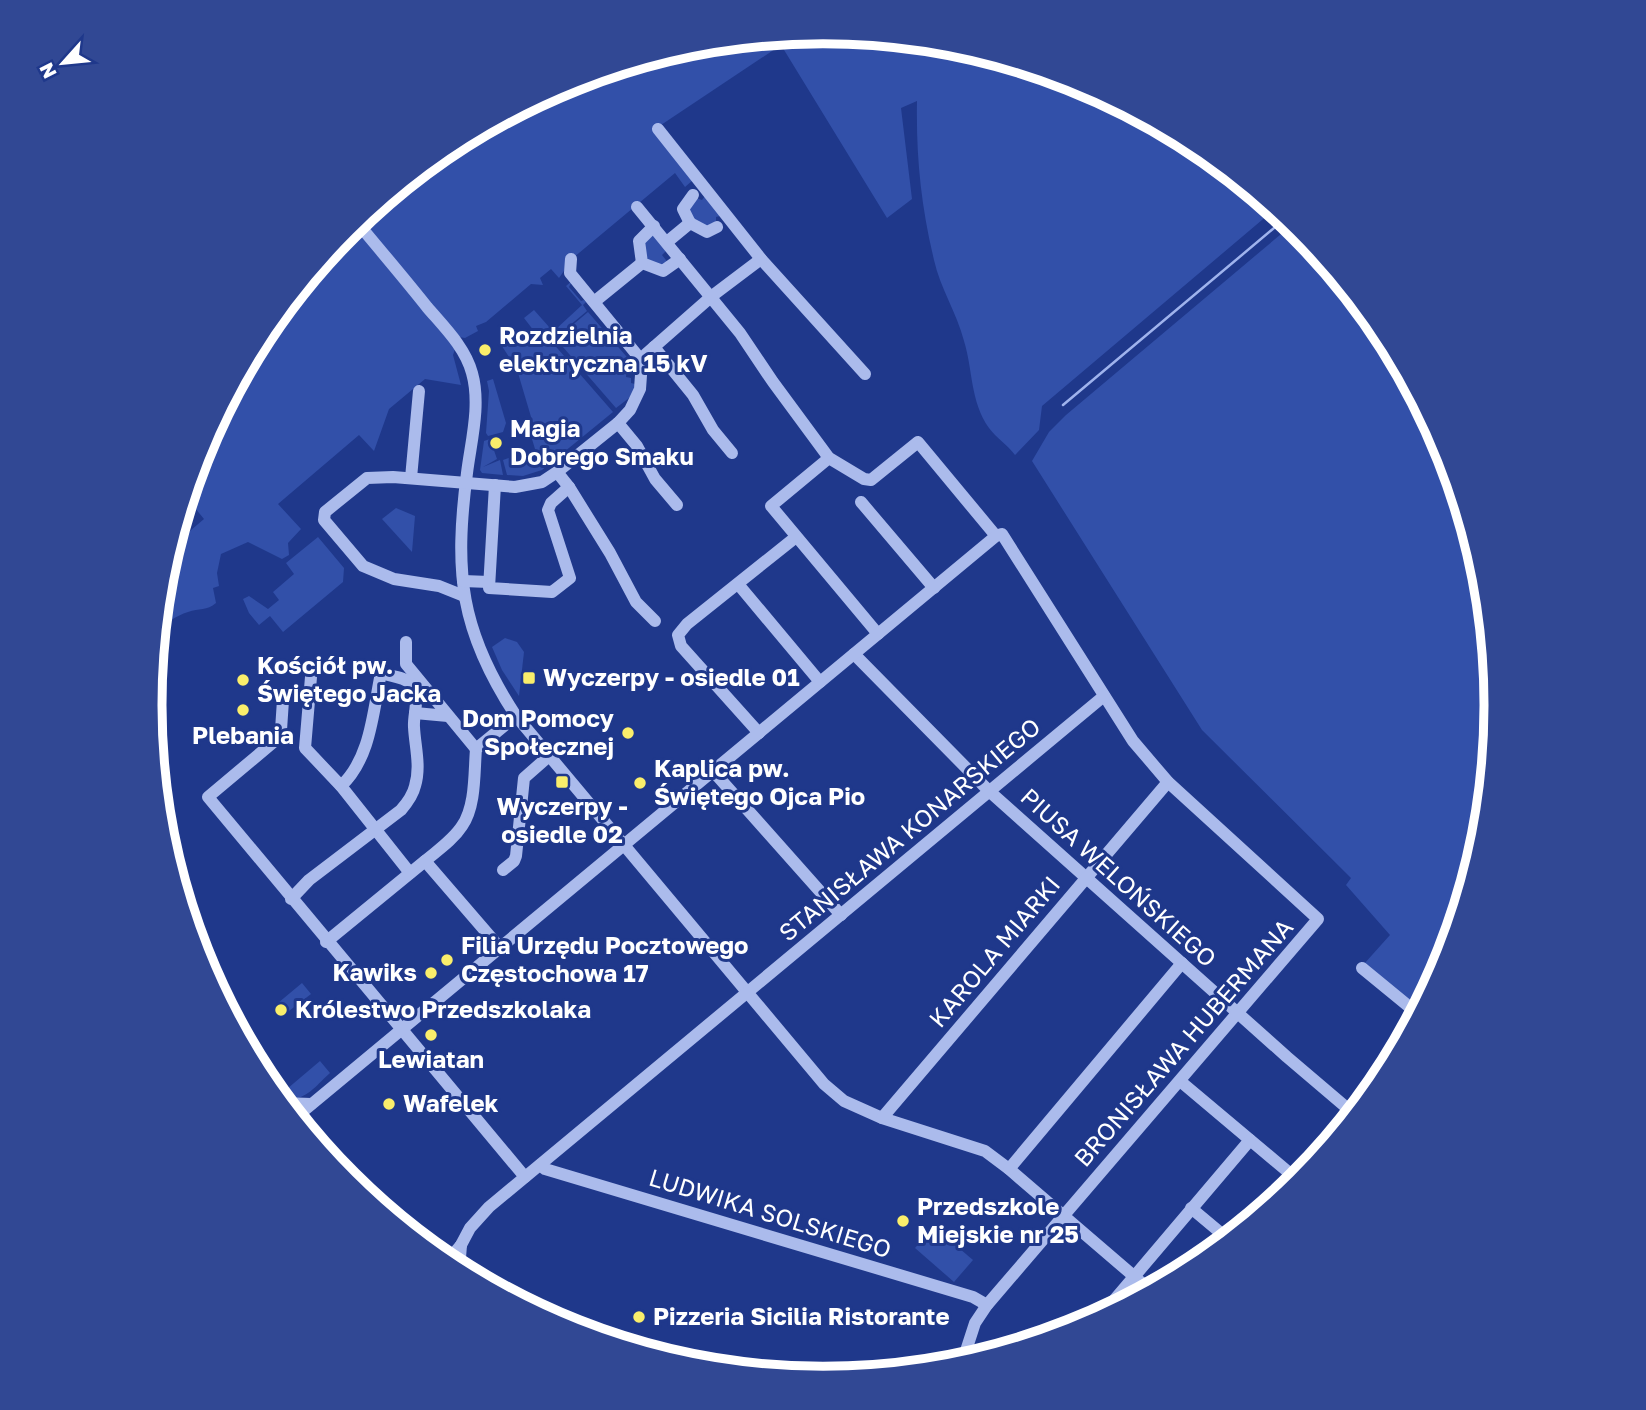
<svg xmlns="http://www.w3.org/2000/svg" width="1646" height="1410" font-family="'Golos Text',sans-serif">
<style>
.green{fill:#3250a9}
.lines{fill:none;stroke-linecap:round;stroke-linejoin:round}
.stream{stroke:#9fb3ed;stroke-width:2.5}
.minor{stroke:#abbbec;stroke-width:12}
.poi-dot{fill:#faee6b;stroke:#1f388b;stroke-width:2.5}
.labels{text-anchor:middle;stroke-width:6;stroke-linejoin:round;paint-order:stroke}
.poi-label{font-size:24px;font-weight:bold;fill:#fff;stroke:#1f388b;text-anchor:start}
.street-label{font-size:24px;fill:#fff;stroke:#1f388b}
.rim{fill:none;stroke:#fff;stroke-width:9}
</style>
<rect width="100%" height="100%" fill="#1f388b"/>
<g class="green">
<path d="M823,32l132,13 126,38 117,62 77,64 -233,197 -3,24 -24,25c-7,-10 -19,-17 -26,-27 -19,-27 -16,-58 -25,-87 -7,-28 -24,-53 -30,-81 -13,-55 -18,-103 -17,-159l-16,7 11,91 -25,19 -106,-173 -120,80 32,55 -8,7 -10,-14 -102,85 -14,20 -8,-9 -11,9 3,7 -12,-1 -45,38 -10,4 2,5 -13,7 -6,-1 -6,18 8,30 -36,-6 -36,30 -15,42 -15,-16 -81,69 23,25 -13,14 1,12 -7,4 -34,-17 -27,12 -4,19 2,13 -6,2 3,15c-9,8 -17,5 -28,9 -12,4 -22,10 -30,20l5,-59 7,-25 34,-29 -18,-22 15,-50 62,-117 84,-102 102,-83 117,-62 126,-39z"/>
<path d="M705,196l15,20 -4,1v4l-13,8 -15,-17 8,-14 6,2z"/>
<path d="M1293,224l90,107 62,117 39,126 12,131 -13,132 -38,126 -26,49 -55,-48 26,-29 -44,-50 5,-7 -149,-148 -170,-269 17,-29 17,-17z"/>
<path d="M654,233l13,17 -5,5 7,9 -4,4 -20,-7 -4,-19z"/>
<path d="M572,281l-3,6 12,14 3,-1 2,2 -3,3 4,6 -36,30 62,71 -71,58 -19,6 -16,-1 -4,-15 8,-3 2,9 12,-3 -2,-10 12,-4 -6,-20 5,-2 -21,-71 -4,1 -11,-17 13,-11 11,13 12,-11 -10,-13 10,-8 16,18 6,1 26,-24 -16,-19z"/>
<path d="M588,312l44,51 -5,2 -1,12 5,1v5l4,1 -2,11 -17,13 -60,-69z"/>
<path d="M493,379l13,44 -3,9 -15,4 -2,-3 3,-42 -2,-10z"/>
<path d="M490,439l7,20 -14,8 17,-7 3,15 -21,-2 -2,-3 4,-29z"/>
<path d="M396,508l19,8 -3,36 -30,-33z"/>
<path d="M318,537l26,31 -1,14 -60,50 -13,-16 -11,9 -10,-12 -6,-14 6,-3 19,13 11,-9 -6,-8 21,-18 -8,-11z"/>
<path d="M505,638l12,4 7,10 -5,44 -17,-26 -10,-23z"/>
<path d="M302,983l9,11 -22,17 -2,-2 -2,2 -7,-8z"/>
<path d="M320,1061l10,12c-15,13 -28,34 -49,21z"/>
<path d="M934,1227l39,33 -19,22 -39,-34z"/>
</g>
<g class="lines">
<path class="stream" d="M1063,405l223,-187"/>
<g class="minor">
<path d="M658,129l103,130 104,115"/>
<path d="M637,207l103,126 33,49 56,76 35,21 7,1 47,-38 78,94"/>
<path d="M356,221c24,29 48,57 71,86 17,20 38,40 45,66 9,32 -1,68 -5,100 -13,100 -7,158 49,243l308,368 20,17 38,17 103,33 24,18 141,121"/>
<path d="M690,223l-7,-14 10,-14"/>
<path d="M654,226l-15,15 3,22 21,8 17,-12"/>
<path d="M667,242l23,-19 17,9 10,-5"/>
<path d="M571,259l-1,14 72,88"/>
<path d="M594,302l48,-39"/>
<path d="M654,347l39,48 20,35 19,23"/>
<path d="M618,423l19,23 18,33 22,26"/>
<path d="M829,458l-58,48 107,128"/>
<path d="M557,472l12,15 41,66 26,49 19,19"/>
<path d="M411,478l8,-87"/>
<path d="M495,485l-6,103 63,4 18,-14 -22,-68 3,-7 18,-16"/>
<path d="M861,502l73,86"/>
<path d="M463,581l26,1"/>
<path d="M738,584l82,98"/>
<path d="M464,596l-25,-10 -45,-7 -31,-13 -39,-46 1,-8 42,-34 26,-1 122,10 27,-5 15,-10 61,-49 12,-13 10,-21 2,-28 4,-7 66,-58 49,-37"/>
<path d="M406,642v22l70,85"/>
<path d="M854,654l135,137 298,266 67,57"/>
<path d="M311,677l-6,71 36,38 69,87"/>
<path d="M283,700l-2,30 -5,10 -68,57 317,380"/>
<path d="M415,713l33,3"/>
<path d="M759,733l-78,-87 -3,-11 9,-11 109,-87"/>
<path d="M713,771l128,144"/>
<path d="M425,861c13,-11 28,-21 37,-35 14,-20 12,-54 14,-77l40,-33"/>
<path d="M503,870l11,-9 2,-5 8,-78 25,-22"/>
<path d="M291,899l18,-19 92,-70c6,-7 12,-15 14,-24 6,-20 0,-39 -1,-59 -1,-13 7,-31 -3,-43 -6,-7 -21,-8 -30,-11 -8,38 -10,85 -40,113"/>
<path d="M326,942l99,-81 75,87"/>
<path d="M1362,968l56,46"/>
<path d="M1180,1081l119,100"/>
<path d="M283,1103l28,1"/>
<path d="M295,1118l701,-582 6,-2 131,207 35,41 150,137 -331,386 -12,18 -13,40"/>
<path d="M882,1118l286,-336"/>
<path d="M540,1165l5,4 428,128 14,8"/>
<path d="M1009,1169l173,-206"/>
<path d="M1191,1208l37,31"/>
<path d="M446,1263l15,-18 9,-17 19,-21 615,-511"/>
<path d="M459,1270l2,-25"/>
<path d="M1099,1318l151,-178"/>
</g>
</g>
<g class="poi-dot">
<circle cx="485" cy="350" r="7"/>
<circle cx="496" cy="443" r="7"/>
<rect x="522" y="671" width="14" height="14" rx="3.5"/>
<circle cx="243" cy="680" r="7"/>
<circle cx="243" cy="710" r="7"/>
<circle cx="628" cy="733" r="7"/>
<rect x="555" y="775" width="14" height="14" rx="3.5"/>
<circle cx="640" cy="783" r="7"/>
<circle cx="447" cy="960" r="7"/>
<circle cx="431" cy="973" r="7"/>
<circle cx="281" cy="1010" r="7"/>
<circle cx="431" cy="1035" r="7"/>
<circle cx="389" cy="1104" r="7"/>
<circle cx="903" cy="1221" r="7"/>
<circle cx="639" cy="1317" r="7"/>
</g>
<g class="labels">
<g class="poi-label">
<text x="499" y="344">Rozdzielnia<tspan x="499" dy="28">elektryczna 15 kV</tspan></text>
<text x="510" y="437">Magia<tspan x="510" dy="28">Dobrego Smaku</tspan></text>
<text x="257" y="674">Kościół pw.<tspan x="257" dy="28">Świętego Jacka</tspan></text>
<text x="543" y="686">Wyczerpy - osiedle 01</text>
<text x="614" y="727" text-anchor="end">Dom Pomocy<tspan x="614" dy="28">Społecznej</tspan></text>
<text x="243" y="744" text-anchor="middle">Plebania</text>
<text x="654" y="777">Kaplica pw.<tspan x="654" dy="28">Świętego Ojca Pio</tspan></text>
<text x="562" y="815" text-anchor="middle">Wyczerpy -<tspan x="562" dy="28">osiedle 02</tspan></text>
<text x="461" y="954">Filia Urzędu Pocztowego<tspan x="461" dy="28">Częstochowa 17</tspan></text>
<text x="417" y="981" text-anchor="end">Kawiks</text>
<text x="295" y="1018">Królestwo Przedszkolaka</text>
<text x="431" y="1068" text-anchor="middle">Lewiatan</text>
<text x="403" y="1112">Wafelek</text>
<text x="917" y="1215">Przedszkole<tspan x="917" dy="28">Miejskie nr 25</tspan></text>
<text x="653" y="1325">Pizzeria Sicilia Ristorante</text>
</g>
<g class="street-label">
<text transform="translate(910 830) rotate(-40)" y="8">STANISŁAWA KONARSKIEGO</text>
<text transform="translate(1118 878) rotate(42)" y="8">PIUSA WELOŃSKIEGO</text>
<text transform="translate(995 952) rotate(-50)" y="8">KAROLA MIARKI</text>
<text transform="translate(1184 1043) rotate(-49)" y="8">BRONISŁAWA HUBERMANA</text>
<text transform="translate(770 1214) rotate(17)" y="8">LUDWIKA SOLSKIEGO</text>
</g>
</g>
<path d="M0 0H1646V1410H0ZM162 705a661 661 0 1 1 1322 0a661 661 0 1 1-1322 0Z" fill="#314894" fill-rule="evenodd"/>
<path class="rim" d="M162 705a661 661 0 1 1 1322 0a661 661 0 1 1-1322 0Z"/>
<g transform="translate(63 63) rotate(243)" stroke="#1f388b" stroke-width="5" paint-order="stroke">
<path d="M0-5L12 26L0 18L-12 26Z" fill="#ffffff"/>
<text y="-10" font-size="19" font-weight="bold" text-anchor="middle" fill="#ffffff">N</text>
</g>
</svg>
